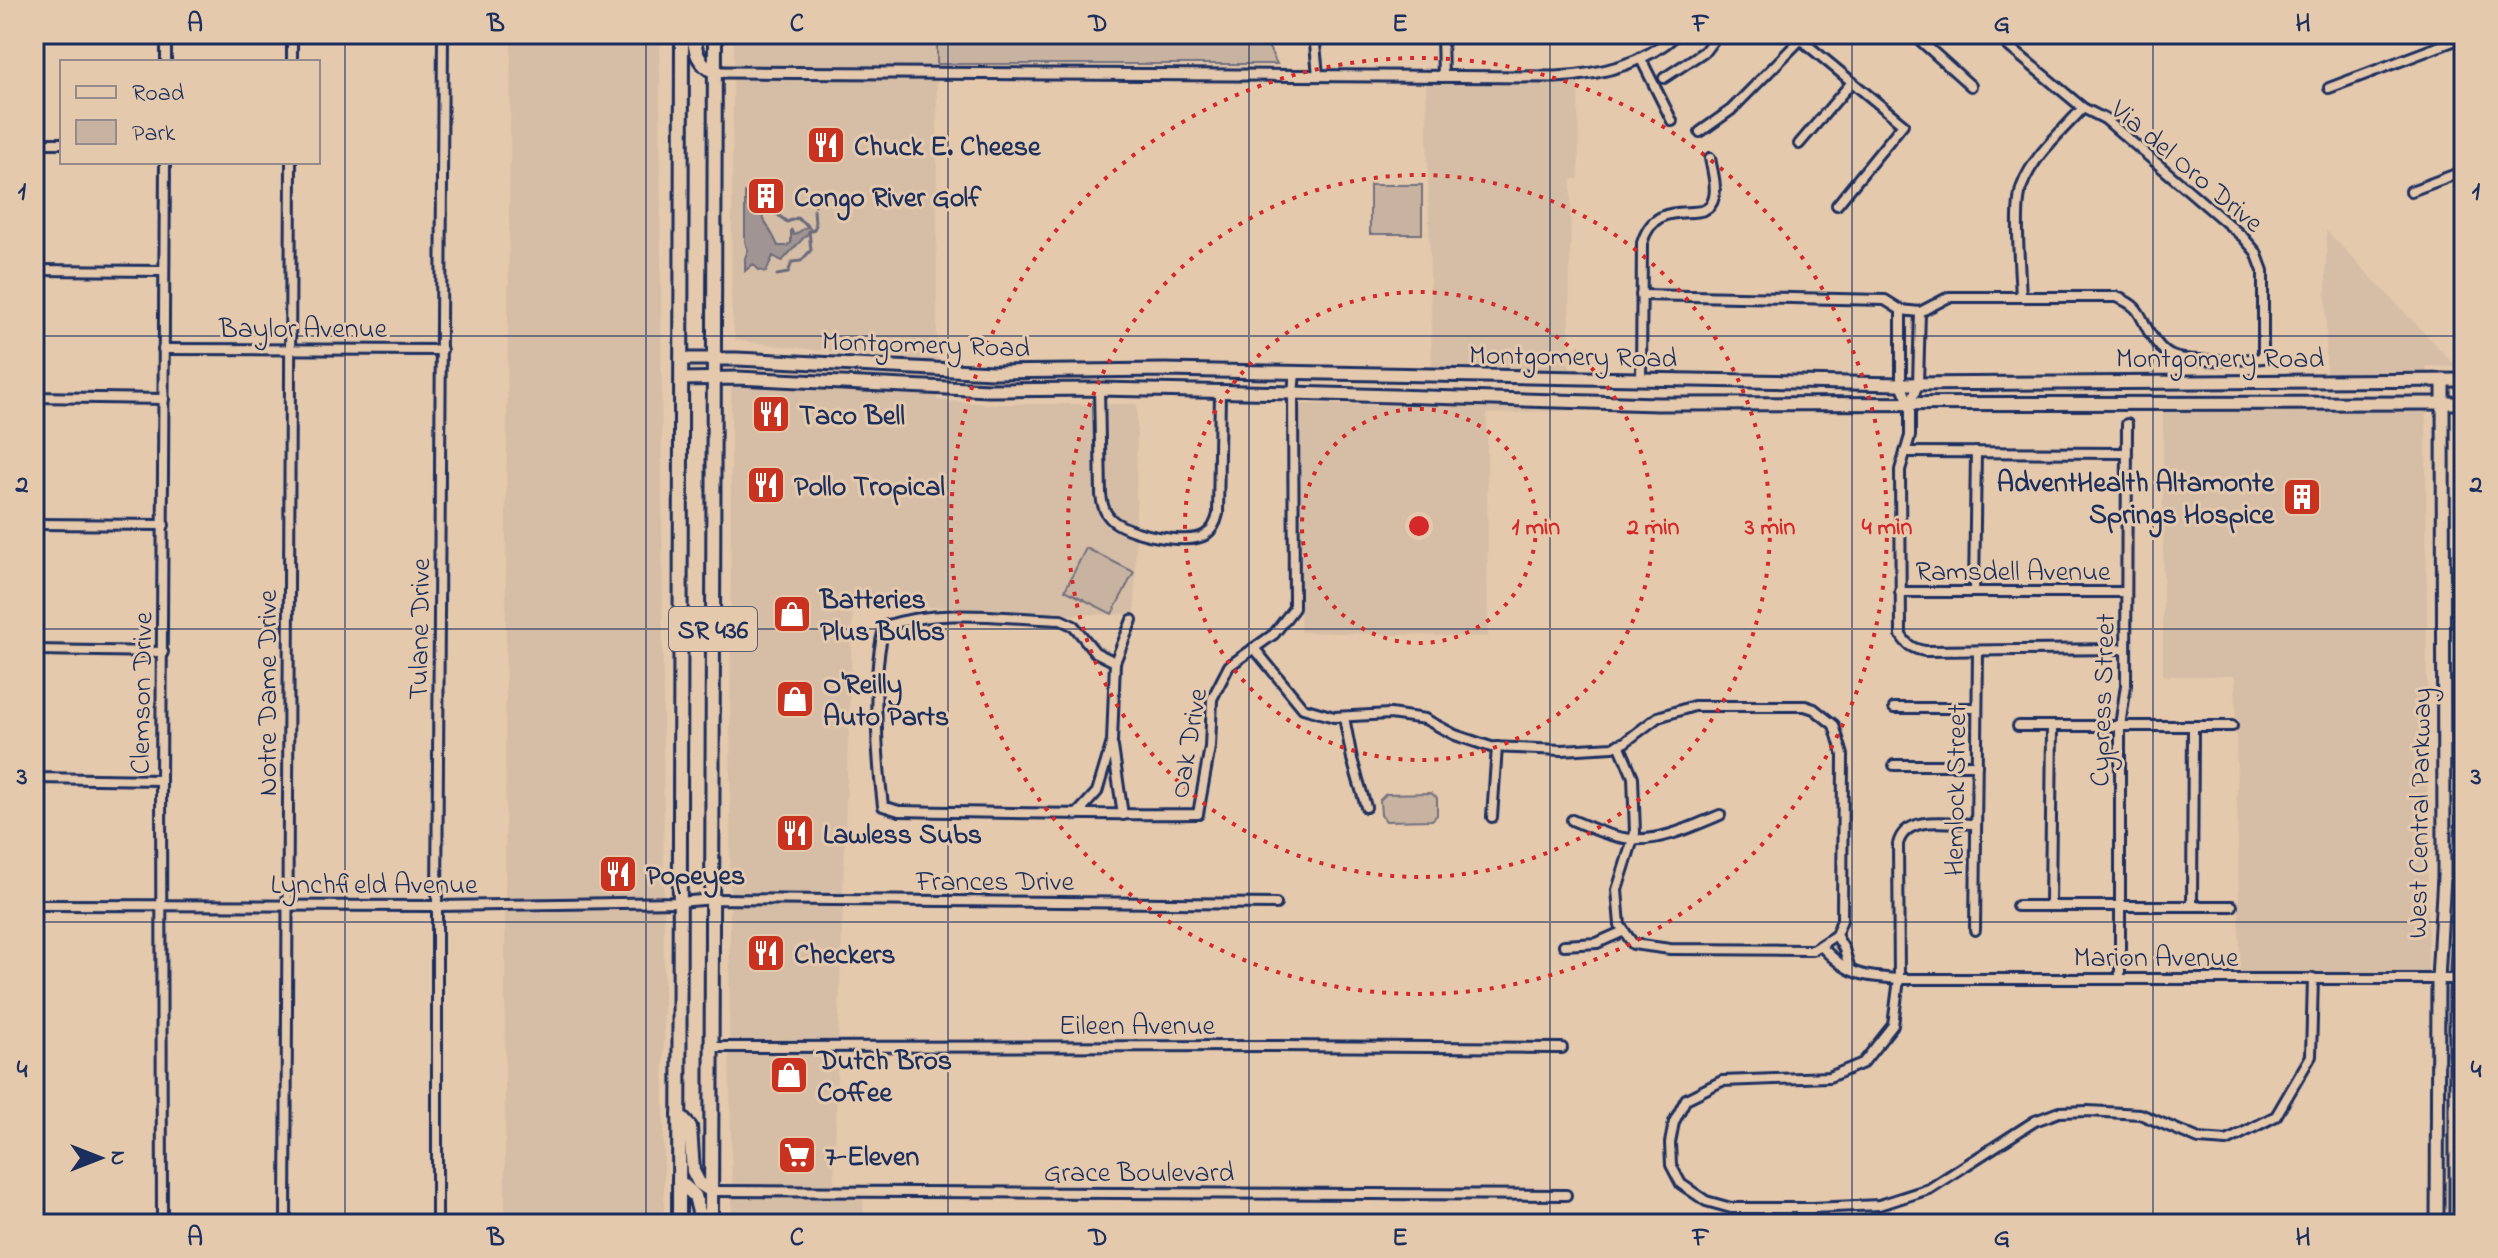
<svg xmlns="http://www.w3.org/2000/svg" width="2498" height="1258" font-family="'Indie Flower',sans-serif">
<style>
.built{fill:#d6bea6}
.green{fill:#c8b3a0;stroke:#72717f;stroke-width:2}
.water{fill:#a09592;stroke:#6b6c7d;stroke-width:2}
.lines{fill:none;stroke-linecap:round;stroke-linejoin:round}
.stream{stroke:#6b6c7d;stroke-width:3}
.minor-casing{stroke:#1b2f5e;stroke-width:14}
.tertiary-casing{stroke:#1b2f5e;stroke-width:15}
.secondary-casing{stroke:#1b2f5e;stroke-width:17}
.primary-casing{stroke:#1b2f5e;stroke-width:18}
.minor{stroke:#e5c9ac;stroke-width:8}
.tertiary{stroke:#e5c9ac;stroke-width:9}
.secondary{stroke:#e5c9ac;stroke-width:11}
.primary{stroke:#e5c9ac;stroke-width:12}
.grid{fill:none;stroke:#1b2f5e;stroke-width:2;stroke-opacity:0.55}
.ring{fill:none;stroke:#d62828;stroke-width:4;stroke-dasharray:4 8}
.labels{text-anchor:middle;stroke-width:6;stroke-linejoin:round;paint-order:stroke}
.shield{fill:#e5c9ac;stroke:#585d75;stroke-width:2}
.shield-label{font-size:26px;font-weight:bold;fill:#1b2f5e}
.poi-label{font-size:28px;font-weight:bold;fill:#1b2f5e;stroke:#e5c9ac;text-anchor:start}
.street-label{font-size:28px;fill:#1b2f5e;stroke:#e5c9ac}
.centre{fill:#d62828;stroke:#e5c9ac;stroke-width:4}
.ring-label{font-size:24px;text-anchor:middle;font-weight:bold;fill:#d62828;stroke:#e5c9ac;stroke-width:6;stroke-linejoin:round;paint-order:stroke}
.neatline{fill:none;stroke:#1b2f5e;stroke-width:3}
.grid-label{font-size:26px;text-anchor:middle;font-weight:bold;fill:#1b2f5e}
</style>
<rect width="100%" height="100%" fill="#e5c9ac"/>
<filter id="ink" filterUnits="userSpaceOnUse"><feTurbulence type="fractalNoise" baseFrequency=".0125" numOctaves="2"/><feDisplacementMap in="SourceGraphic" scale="16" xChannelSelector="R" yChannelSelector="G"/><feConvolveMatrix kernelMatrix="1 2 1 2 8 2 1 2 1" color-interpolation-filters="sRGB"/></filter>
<g filter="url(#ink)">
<g class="built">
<path d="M511,34h149l4,864 -159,2 1,-387z"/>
<path d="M734,34h203v34l-203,-1z"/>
<path d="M733,77l204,1v287l-202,-25 -4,-34z"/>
<path d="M1426,81h152l1,98h-6l-2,4 -2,183 3,4h7v4l-147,-3z"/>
<path d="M2326,230l131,137 -30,-1 -1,9h-100z"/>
<path d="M731,383l206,11v6l51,4h106l1,92 3,12 9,15 15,10 14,5 -1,76 -68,1 -126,-8 -88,-2 -10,291 -113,-2z"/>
<path d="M1431,402l148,4v4l-92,4 1,223 -188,-5 -2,-228 132,2z"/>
<path d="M1105,404h32l-1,123 -21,-11 -7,-11 -2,-10z"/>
<path d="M2426,408l2,566 -188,-1 -4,-242h2v-9l-2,-1 -1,-45h-72v-266z"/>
<path d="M730,904l113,2 -5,136h-109z"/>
<path d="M664,908v316h-159v-314z"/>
<path d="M729,1052h109l-4,132h29v2h-131z"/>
<path d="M732,1196h131l1,28h-132z"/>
</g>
<g class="green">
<path d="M937,34h325l15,30h-340z"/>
<rect x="1370" y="185" width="52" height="49"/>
<path d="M1086,548l48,24 -22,42 -47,-24z"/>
<path d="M1431,793l6,5v17l-5,5 -46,1 -5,-6 -1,-15 6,-6z"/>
</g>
<path class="water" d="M756,190c1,25 13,35 22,56h8l5,-3v-14l3,6 14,-9 3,4 -29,31 -9,-5 -7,16 -7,-2 -6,-6 -8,7v-13l3,-8 -3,-8v-49l3,2z"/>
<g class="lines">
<g class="stream">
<path d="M814,198l1,7"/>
<path d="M814,210l1,13"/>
<path d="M778,215l9,7 10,-4 11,8"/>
<path d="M777,275l11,-2 4,-11 9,-1 10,-11 -2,-19h4l3,-6"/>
</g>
<g class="minor-casing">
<g id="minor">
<path d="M1314,34l4,41"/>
<path d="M1442,34l1,43"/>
<path d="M1794,34l109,90 -66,81"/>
<path d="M1913,34l58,52"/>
<path d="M1641,59l31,62"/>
<path d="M166,62v-28"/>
<path d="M292,62v-28"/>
<path d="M1664,78l41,-27 13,-17"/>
<path d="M2329,88l135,-51"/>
<path d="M1700,132l31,-22 75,-76"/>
<path d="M34,143h28"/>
<path d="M1799,144l53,-62"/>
<path d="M2411,191l53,-20"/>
<path d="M34,270l130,1"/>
<path d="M1641,295l244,5 16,10 19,2 29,-15h168c23,10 21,15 32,35 5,8 13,19 21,23 14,8 74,5 93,3v-87l-7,-19 -13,-15 -138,-118 -22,-11 -76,-63"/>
<path d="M2021,297c-1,-26 -7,-90 1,-111 11,-30 40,-55 61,-78"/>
<path d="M1901,310v74l9,21"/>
<path d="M1920,312l-2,72 -8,21v31l-10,34 1,165c6,11 13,14 24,16l201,-2"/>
<path d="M163,349l279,1"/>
<path d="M1641,380l1,-137c16,-53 65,-13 72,-46 3,-12 -2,-27 -4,-39"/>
<path d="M1099,389l2,106c1,9 3,17 9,23 14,16 78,28 95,17 8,-5 11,-12 13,-21l2,-122"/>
<path d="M34,397l130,2"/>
<path d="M1905,452l221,1"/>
<path d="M34,524l130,1"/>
<path d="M1900,592h226"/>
<path d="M1974,592l2,-140"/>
<path d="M1254,648l49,60 31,9 56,-3 35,5 30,16 36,12 71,3 51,-3 12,-5 33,-25 36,-11h111l9,3 20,16 9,30 -1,165 -6,15 -23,15 -143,-1 -37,-5 -13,-19 -3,-35 18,-57 -2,-56 -14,-33"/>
<path d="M34,650l129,2"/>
<path d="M1115,662l17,-42"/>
<path d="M1894,708h83"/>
<path d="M1344,717l8,42 14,48"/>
<path d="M2018,726h214"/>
<path d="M1113,747l10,68"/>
<path d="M1894,765h83"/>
<path d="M34,778l127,2"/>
<path d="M1076,815l21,-23 15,-50 3,-80 -20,-10 -21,-26 -13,-6c-57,-2 -121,-12 -176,6 -14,43 -8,134 -2,180l16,5c100,2 199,4 299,3l12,-67 2,-48 17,-33 45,-32 20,-26 -1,-215 2,-20"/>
<path d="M1492,817l5,-70"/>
<path d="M1572,820c19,8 40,18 61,19 30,2 60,-13 87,-24"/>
<path d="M1976,824c-25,0 -70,-11 -78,20l1,135 -6,46 -30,38 -34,14 -107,4 -36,18 -12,23 -4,21 1,22 10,19 25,17 25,7h81l67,-3 50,-16 106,-68 24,-9 29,-1 52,3 59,25 28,2 49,-25 35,-60 2,-78"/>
<path d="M34,905l403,1 242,-4 35,-3 562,5"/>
<path d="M2017,906h215"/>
<path d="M2050,906l2,-179"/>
<path d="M2192,906l1,-180"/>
<path d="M1975,930l3,-279"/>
<path d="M1836,935l8,14 6,20"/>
<path d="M1564,945l33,-2 27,-12"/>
<path d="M1821,946c27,29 39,30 78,33h565"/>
<path d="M2120,978v-252l6,-41 1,-261"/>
<path d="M712,1047l565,-1 285,2"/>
<path d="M711,1191l855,4"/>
<path d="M162,1224l-1,-444 4,-618"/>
<path d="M286,1224l5,-1062"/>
<path d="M437,1224v-318l6,-872"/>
</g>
</g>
<g class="tertiary-casing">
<path id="tertiary" d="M715,72l841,5c44,-2 87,-12 121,-43"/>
</g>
<g class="secondary-casing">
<g id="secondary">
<path d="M681,359h56l255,13 173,-2 736,14 563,-4"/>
<path d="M682,379l56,-1 251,12 110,-1 194,4 364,11 807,-1"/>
<path d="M2437,1224l1,-245 6,-103 -1,-496"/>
<path d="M2456,1224v-232l6,-120 2,-294"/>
</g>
</g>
<g class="primary-casing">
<g id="primary">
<path d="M693,34c2,18 5,30 22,38"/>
<path d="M679,1115l11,12 3,44 6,12 12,8"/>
<path d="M679,1181l16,15 7,28"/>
<path d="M679,1224l3,-1190"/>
<path d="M711,1224l4,-1190"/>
</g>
</g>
<use href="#minor" class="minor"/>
<use href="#tertiary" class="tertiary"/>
<use href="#secondary" class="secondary"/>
<use href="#primary" class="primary"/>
</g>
</g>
<path class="grid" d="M345,34v1190M646,34v1190M948,34v1190M1249,34v1190M1550,34v1190M1852,34v1190M2153,34v1190M34,336h2430M34,629h2430M34,922h2430"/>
<g class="ring">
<circle cx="1419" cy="526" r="117"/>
<circle cx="1419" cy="526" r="234"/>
<circle cx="1419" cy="526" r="351"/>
<circle cx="1419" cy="526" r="468"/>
</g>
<defs>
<g id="restaurant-square" transform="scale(2)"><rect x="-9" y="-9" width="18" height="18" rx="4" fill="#c8321e" stroke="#e5c9ac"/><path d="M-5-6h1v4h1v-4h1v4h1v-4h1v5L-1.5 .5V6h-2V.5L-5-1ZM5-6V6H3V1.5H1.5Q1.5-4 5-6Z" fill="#fff"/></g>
<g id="building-square" transform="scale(2)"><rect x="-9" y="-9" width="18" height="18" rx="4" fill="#c8321e" stroke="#e5c9ac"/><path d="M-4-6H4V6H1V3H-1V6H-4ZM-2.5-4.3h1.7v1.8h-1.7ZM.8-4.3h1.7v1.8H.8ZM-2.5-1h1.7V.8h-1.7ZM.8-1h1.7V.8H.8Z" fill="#fff"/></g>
<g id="shop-square" transform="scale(2)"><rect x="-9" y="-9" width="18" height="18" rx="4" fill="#c8321e" stroke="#e5c9ac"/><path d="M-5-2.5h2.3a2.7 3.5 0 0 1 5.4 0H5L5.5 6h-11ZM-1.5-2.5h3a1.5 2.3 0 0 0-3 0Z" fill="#fff"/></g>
<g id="supermarket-square" transform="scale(2)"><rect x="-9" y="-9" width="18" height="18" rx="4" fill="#c8321e" stroke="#e5c9ac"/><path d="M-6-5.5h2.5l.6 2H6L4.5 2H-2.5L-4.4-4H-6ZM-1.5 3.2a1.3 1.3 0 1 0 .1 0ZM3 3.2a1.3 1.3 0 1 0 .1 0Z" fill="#fff"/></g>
</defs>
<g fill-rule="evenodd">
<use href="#restaurant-square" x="826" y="145"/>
<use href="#building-square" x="766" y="196"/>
<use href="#restaurant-square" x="771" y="414"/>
<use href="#restaurant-square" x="766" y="485"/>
<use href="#building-square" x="2302" y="497"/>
<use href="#shop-square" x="792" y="614"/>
<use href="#shop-square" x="795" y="699"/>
<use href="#restaurant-square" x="795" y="833"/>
<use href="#restaurant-square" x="618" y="874"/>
<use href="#restaurant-square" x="766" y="953"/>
<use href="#shop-square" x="789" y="1075"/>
<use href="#supermarket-square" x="797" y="1155"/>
</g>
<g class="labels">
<rect class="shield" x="669" y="607" width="88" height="44" rx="6"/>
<g class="shield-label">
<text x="713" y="638">SR 436</text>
</g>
<g class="poi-label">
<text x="854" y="155">Chuck E. Cheese</text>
<text x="794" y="206">Congo River Golf</text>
<text x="799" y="424">Taco Bell</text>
<text x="2274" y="491" text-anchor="end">AdventHealth Altamonte<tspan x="2274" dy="32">Springs Hospice</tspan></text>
<text x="794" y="495">Pollo Tropical</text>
<text x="820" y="608">Batteries<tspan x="820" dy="32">Plus Bulbs</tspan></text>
<text x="823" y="693">O'Reilly<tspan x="823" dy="32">Auto Parts</tspan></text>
<text x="823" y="843">Lawless Subs</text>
<text x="646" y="884">Popeyes</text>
<text x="794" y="963">Checkers</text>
<text x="817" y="1069">Dutch Bros<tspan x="817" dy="32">Coffee</tspan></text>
<text x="825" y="1165">7-Eleven</text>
</g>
<g class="street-label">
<text transform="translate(2188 165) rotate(40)" y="10">Via del Oro Drive</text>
<text x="303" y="337">Baylor Avenue</text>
<text transform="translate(926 343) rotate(2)" y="10">Montgomery Road</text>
<text transform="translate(1573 355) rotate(1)" y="10">Montgomery Road</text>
<text x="2220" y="367">Montgomery Road</text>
<text x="2013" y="580">Ramsdell Avenue</text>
<text transform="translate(418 629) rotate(-89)" y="10">Tulane Drive</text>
<text transform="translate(140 693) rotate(-89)" y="10">Clemson Drive</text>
<text transform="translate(266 693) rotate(-90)" y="10">Notre Dame Drive</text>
<text transform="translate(2101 700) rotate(-88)" y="10">Cypress Street</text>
<text transform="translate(1187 743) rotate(-80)" y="10">Oak Drive</text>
<text transform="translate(1954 790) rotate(-89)" y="10">Hemlock Street</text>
<text transform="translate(2418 813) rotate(-89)" y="10">West Central Parkway</text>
<text x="995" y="890">Frances Drive</text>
<text x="374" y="893">Lynchfield Avenue</text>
<text x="2156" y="966">Marion Avenue</text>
<text x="1137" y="1034">Eileen Avenue</text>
<text x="1139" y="1181">Grace Boulevard</text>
</g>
</g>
<circle cx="1419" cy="526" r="12" class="centre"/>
<g class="ring-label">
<text x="1536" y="534">1 min</text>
<text x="1653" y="534">2 min</text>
<text x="1770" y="534">3 min</text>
<text x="1887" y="534">4 min</text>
</g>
<rect width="2498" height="1258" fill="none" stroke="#e5c9ac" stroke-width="88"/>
<rect x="60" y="60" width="260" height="104" fill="#e5c9ac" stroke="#948b8d" stroke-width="2"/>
<rect x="76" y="86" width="40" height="12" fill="#e5c9ac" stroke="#948b8d" stroke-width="2"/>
<text x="132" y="100" font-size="24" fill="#1b2f5e">Road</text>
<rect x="76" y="120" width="40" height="24" fill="#c8b3a0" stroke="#948b8d" stroke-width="2"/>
<text x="132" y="140" font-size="24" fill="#1b2f5e">Park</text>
<g transform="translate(100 1158) rotate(90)" stroke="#e5c9ac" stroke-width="6" paint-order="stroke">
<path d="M0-6L14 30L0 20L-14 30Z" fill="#1b2f5e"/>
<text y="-12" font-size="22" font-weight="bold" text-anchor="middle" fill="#1b2f5e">N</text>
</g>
<rect x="44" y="44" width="2410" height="1170" class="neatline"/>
<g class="grid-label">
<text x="195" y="31">A</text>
<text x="496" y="31">B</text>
<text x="797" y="31">C</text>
<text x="1098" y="31">D</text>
<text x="1400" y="31">E</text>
<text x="1701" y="31">F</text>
<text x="2002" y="31">G</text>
<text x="2303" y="31">H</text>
<text x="22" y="199">1</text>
<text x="2476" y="199">1</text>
<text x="22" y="492">2</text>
<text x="2476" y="492">2</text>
<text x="22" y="784">3</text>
<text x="2476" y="784">3</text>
<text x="22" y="1077">4</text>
<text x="2476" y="1077">4</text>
<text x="195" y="1245">A</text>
<text x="496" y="1245">B</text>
<text x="797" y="1245">C</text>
<text x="1098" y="1245">D</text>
<text x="1400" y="1245">E</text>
<text x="1701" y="1245">F</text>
<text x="2002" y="1245">G</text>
<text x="2303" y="1245">H</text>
</g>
</svg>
